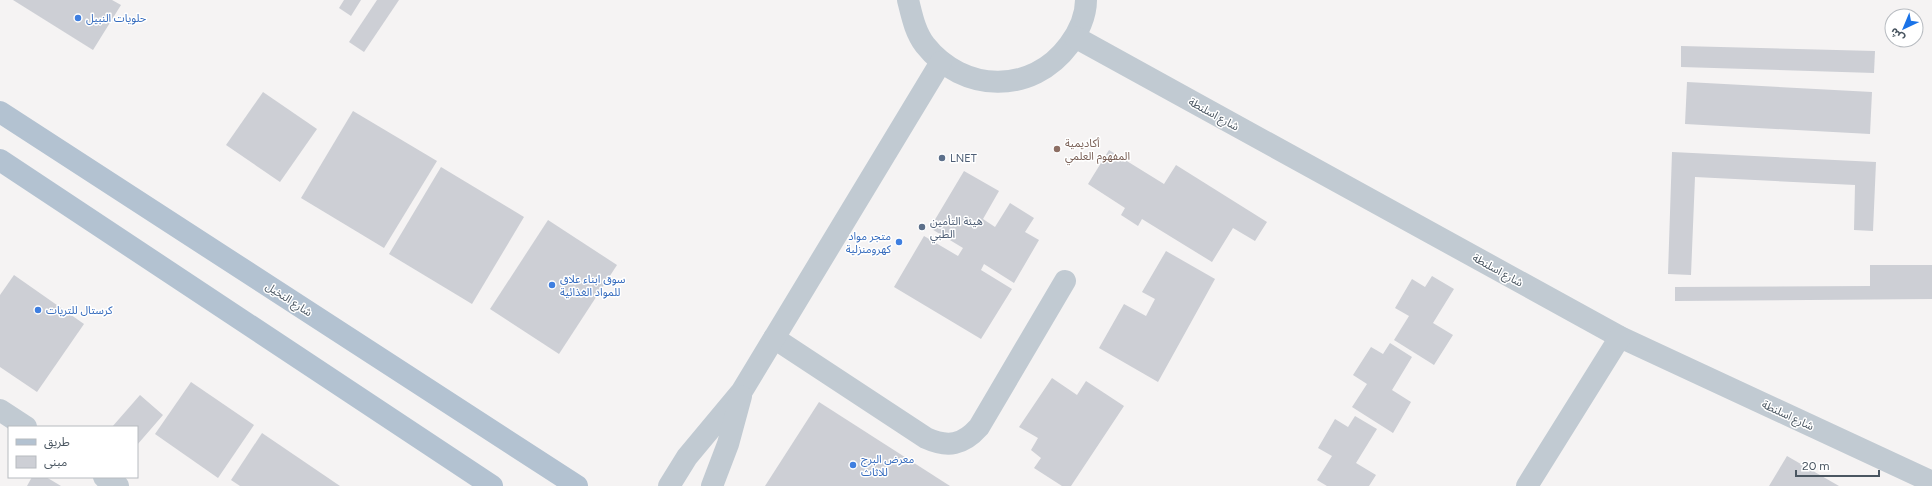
<svg xmlns="http://www.w3.org/2000/svg" width="1932" height="486" font-family="Figtree,'Noto Sans Arabic',sans-serif">
<style>
.building{fill:#cdcfd5}
.lines{fill:none;stroke-linecap:round;stroke-linejoin:round}
.minor{stroke:#c1cad2;stroke-width:22}
.major{stroke:#b3c2d1;stroke-width:22}
.shop-dot{fill:#3f7fe0;stroke:#fff;stroke-width:1.5}
.education-dot{fill:#8d6e63;stroke:#fff;stroke-width:1.5}
.service-dot{fill:#5c6f8a;stroke:#fff;stroke-width:1.5}
.labels{text-anchor:middle;stroke-width:3;stroke-linejoin:round;paint-order:stroke}
.shop-label{font-size:11px;fill:#366cbe;stroke:#fff;text-anchor:start}
.street-label{font-size:11px;fill:#4a5661;stroke:#fff}
.education-label{font-size:11px;fill:#785e54;stroke:#fff;text-anchor:start}
.service-label{font-size:11px;fill:#4e5e75;stroke:#fff;text-anchor:start}
</style>
<rect width="100%" height="100%" fill="#f5f3f3"/>
<g class="building">
<path d="M13,0h99l9,5 -28,45z"/>
<path d="M344,0h17l-10,16 -12,-8z"/>
<path d="M377,0h22l-35,52 -15,-10z"/>
<path d="M1681,46l194,5 -1,22 -193,-6z"/>
<path d="M1687,82l185,10 -2,42 -185,-10z"/>
<path d="M263,92l54,37 -37,53 -54,-37z"/>
<path d="M353,111l84,50 -53,87 -83,-50z"/>
<path d="M1109,150l55,34 12,-19 91,57 -12,19 -22,-13 -21,34 -70,-43 -4,7 -17,-11 4,-7 -37,-24z"/>
<path d="M1672,152l204,10 -3,69 -19,-1 1,-45 -160,-8 -4,98 -23,-1z"/>
<path d="M441,167l83,50 -52,87 -83,-50z"/>
<path d="M964,171l35,20 -16,28 12,8 15,-24 24,15 -9,14 14,8 -25,43 -30,-19 -3,6 31,19 -31,50 -87,-52 30,-51 34,20 5,-8 -33,-20z"/>
<path d="M548,220l69,45 -58,89 -69,-45z"/>
<path d="M1166,251l49,28 -57,103 -59,-34 25,-44 22,12 9,-17 -13,-7z"/>
<path d="M1870,265h62v34l-257,2v-14l195,-1z"/>
<path d="M14,275l70,49 -47,68 -37,-25v-72z"/>
<path d="M1432,276l22,13 -21,34 20,12 -19,30 -40,-25 15,-24 -14,-8 17,-29 13,8z"/>
<path d="M1390,343l22,14 -20,33 19,12 -18,31 -41,-26 15,-23 -14,-9 18,-28 12,7z"/>
<path d="M1052,378l25,17 9,-14 38,25 -53,80h-9l-28,-18 7,-10 -10,-8 7,-12 -19,-11z"/>
<path d="M191,382l63,43 -36,53 -63,-44z"/>
<path d="M140,395l23,20 -26,30v-18h-25z"/>
<path d="M819,402l131,84h-185z"/>
<path d="M1355,416l22,13 -21,34 20,12 -7,11h-42l-10,-6 15,-24 -14,-8 17,-29 13,8z"/>
<path d="M262,433l78,53h-100l-9,-6z"/>
<path d="M1787,456l52,30h-70z"/>
<path d="M32,477h14l15,9h-34z"/>
</g>
<g class="lines">
<g class="minor">
<path d="M908,0c4,16 7,32 17,45 38,48 107,50 144,0 9,-12 17,-29 17,-45"/>
<path d="M1075,37l545,300 312,145"/>
<path d="M774,338l152,100c22,10 37,7 53,-11l86,-146"/>
<path d="M0,410l26,17"/>
<path d="M104,477l14,9"/>
<path d="M669,486l18,-29 55,-66 199,-329"/>
<path d="M712,486l16,-42 13,-48"/>
<path d="M1527,486l93,-149"/>
</g>
<g class="major">
<path d="M0,112l577,374"/>
<path d="M0,160l492,326"/>
</g>
</g>
<g class="shop-dot">
<circle cx="78" cy="18" r="4"/>
<circle cx="899" cy="242" r="4"/>
<circle cx="552" cy="285" r="4"/>
<circle cx="38" cy="310" r="4"/>
<circle cx="853" cy="465" r="4"/>
</g>
<circle class="education-dot" cx="1057" cy="149" r="4"/>
<g class="service-dot">
<circle cx="942" cy="158" r="4"/>
<circle cx="922" cy="227" r="4"/>
</g>
<g class="labels">
<g class="shop-label">
<text x="86" y="22">حلويات النبيل</text>
<text x="891" y="240" text-anchor="end">متجر مواد<tspan x="891" dy="13">كهرومنزلية</tspan></text>
<text x="560" y="283">سوق ابناء علاق<tspan x="560" dy="13">للمواد الغذائية</tspan></text>
<text x="46" y="314">كرستال للتريات</text>
<text x="861" y="463">معرض البرج<tspan x="861" dy="13">للاثاث</tspan></text>
</g>
<g class="street-label">
<text transform="translate(1214 114) rotate(29)" y="4">شارع اسلنطة</text>
<text transform="translate(1498 270) rotate(29)" y="4">شارع اسلنطة</text>
<text transform="translate(289 299) rotate(33)" y="4">شارع النخيل</text>
<text transform="translate(1788 415) rotate(25)" y="4">شارع اسلنطة</text>
</g>
<g class="education-label">
<text x="1065" y="147">أكاديمية<tspan x="1065" dy="13">المفهوم العلمي</tspan></text>
</g>
<g class="service-label">
<text x="950" y="162">LNET</text>
<text x="930" y="225">هيئة التأمين<tspan x="930" dy="13">الطبي</tspan></text>
</g>
</g>
<rect x="8" y="426" width="130" height="52" fill="#ffffff" stroke="#b7bbc0"/>
<rect x="16" y="439" width="20" height="6" fill="#b3c2d1" stroke="#b7bbc0"/>
<text x="44" y="446" font-size="12" fill="#4a5661">طريق</text>
<rect x="16" y="456" width="20" height="12" fill="#cdcfd5" stroke="#b7bbc0"/>
<text x="44" y="466" font-size="12" fill="#4a5661">مبنى</text>
<g transform="translate(1904 28) rotate(224)"><circle r="19" fill="#ffffff" stroke="#b7bbc0"/>
<path d="M0-3L7 15L0 10L-7 15Z" fill="#1a73e8"/>
<text y="-6" font-size="11" font-weight="bold" text-anchor="middle" fill="#4a5661">ش</text>
</g>
<path d="M1796 470v6h83v-6" fill="none" stroke="#4a5661" stroke-width="2"/>
<text x="1802" y="470" font-size="12" fill="#4a5661" stroke="#ffffff" stroke-width="3" paint-order="stroke">20 m</text>
</svg>
